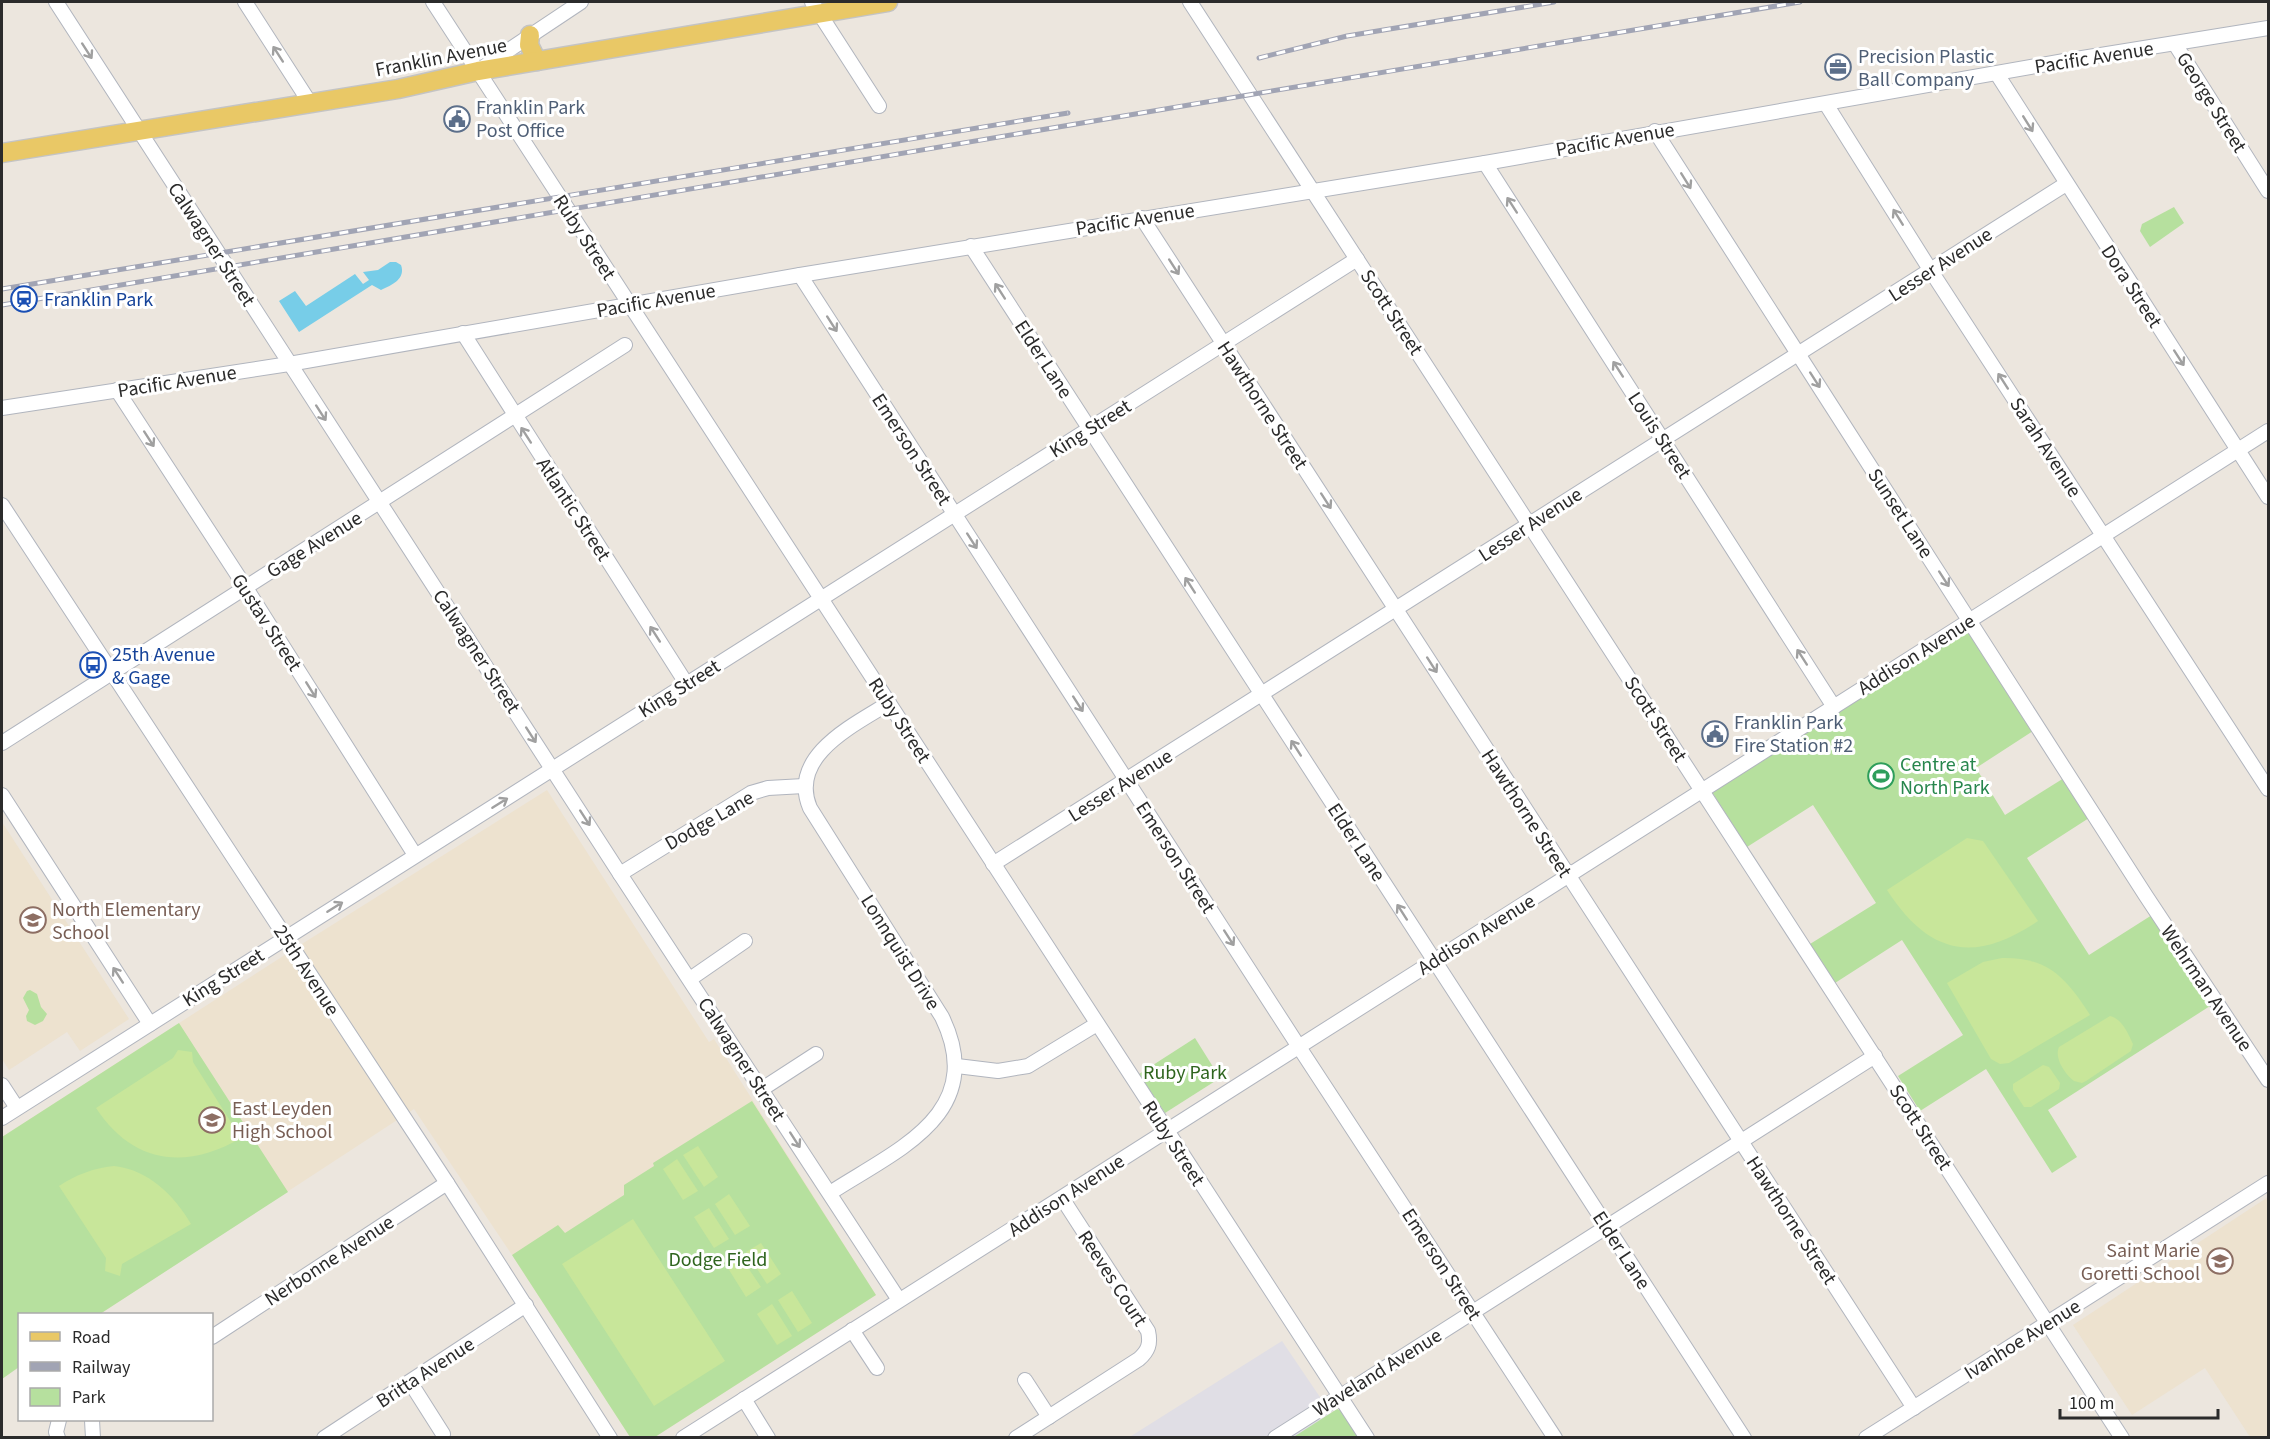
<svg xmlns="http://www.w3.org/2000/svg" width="2270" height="1439" font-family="'Source Sans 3',sans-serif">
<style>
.industrial{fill:#e0dee5}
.education{fill:#ede2cf}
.green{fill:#b6e09e}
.pitch{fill:#c8e69a}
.water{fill:#77cde8}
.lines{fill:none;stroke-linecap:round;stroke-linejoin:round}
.minor-casing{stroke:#b1b5be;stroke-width:16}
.major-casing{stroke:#c4c4c4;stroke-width:21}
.minor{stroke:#fff;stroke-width:14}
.major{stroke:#e9c866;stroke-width:18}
.rail-casing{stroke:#a1a4b4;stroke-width:5}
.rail{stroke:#fff;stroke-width:3;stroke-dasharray:9;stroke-linecap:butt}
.oneway{stroke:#a0a0a0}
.labels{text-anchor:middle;stroke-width:6;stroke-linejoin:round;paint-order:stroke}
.service-label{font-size:20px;fill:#4e5e75;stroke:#fff;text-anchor:start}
.street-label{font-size:20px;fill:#2b2b2b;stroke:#fff}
.transit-label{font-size:20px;fill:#164399;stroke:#fff;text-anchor:start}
.leisure-label{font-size:20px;fill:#27864d;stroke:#fff;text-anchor:start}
.education-label{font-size:20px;fill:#785e54;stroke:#fff;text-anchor:start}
.park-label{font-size:20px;fill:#2f651e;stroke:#fff}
</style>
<rect width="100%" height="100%" fill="#ece6de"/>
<path class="industrial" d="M1282,1341l65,96 -219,1z"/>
<g class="education">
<path d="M547,790l162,252 5,-3 162,256 -221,142h-25l-118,-182 -98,-146 -314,205h-80l-1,53 -17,12v-242l303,-195z"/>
<path d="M2,822l127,197 -49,32 -13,-19 -58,38 -7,-11z"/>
<path d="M2268,1197v240h-18l-45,-69 -73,47 -59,-90z"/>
</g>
<g class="green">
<path d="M2174,207l10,16 -34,24 -10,-16 2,-7z"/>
<path d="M1968,629l65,102 -57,37 29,47 59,-37 25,40 -62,40 62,97 63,-40 58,91 -162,104 29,47 -25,16 -66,-104 -66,42 -22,-35 65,-41 -61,-95 -67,43 -25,-39 66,-41 -63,-98 -66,42 -35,-55z"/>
<path d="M30,990l7,4 4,13 6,7 -4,7 -8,4 -8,-4 -1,-5 3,-6 -6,-12 4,-7z"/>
<path d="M179,1023l109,169 -188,122h-80l-1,53 -17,12v-242z"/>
<path d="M1195,1038l25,40 -55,35 -26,-39z"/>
<path d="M752,1101l124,194 -221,142h-25l-118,-182 46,-30 7,8 59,-38v-10l30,-19 -1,-3z"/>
<path d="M1337,1409l5,2 18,27h-68z"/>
</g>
<g class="pitch">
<path d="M1967,838l16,3 55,80c-64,43 -109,34 -151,-31z"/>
<path d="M2002,958c46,-1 64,20 88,57l-81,48 -9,1 -9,-5 -44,-76 36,-21z"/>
<path d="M2110,1016c12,3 18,17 23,28l-2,7 -45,30 -4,2 -8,-2c-9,-7 -20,-23 -15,-34z"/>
<path d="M178,1050l14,2 1,10 48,76c-56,33 -109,25 -145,-30l77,-50z"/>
<path d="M2043,1065l6,2 11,16 -1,6 -28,18h-7l-11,-17v-6z"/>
<path d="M698,1146l20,31 -14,10 -21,-32z"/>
<path d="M677,1159l21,32 -15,9 -20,-31z"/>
<path d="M114,1166c35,4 60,29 77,58l-69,40 -2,12 -15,-5 1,-13 -47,-72c17,-11 34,-18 55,-20z"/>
<path d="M729,1194l21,32 -15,9 -20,-31z"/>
<path d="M709,1208l20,31 -15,9 -20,-31z"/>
<path d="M633,1219l92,142 -71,45 -92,-142z"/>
<path d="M761,1243l20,31 -14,10 -21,-32z"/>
<path d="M740,1256l21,31 -15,10 -20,-32z"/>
<path d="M792,1291l20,32 -14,9 -20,-32z"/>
<path d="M772,1304l20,32 -15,9 -20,-31z"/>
</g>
<path class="water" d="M390,262h6l5,3c5,14 -9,20 -20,25l-9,-5 -73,47 -20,-31 16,-10 11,15 49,-32 8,10 6,-4 -6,-8 15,-2z"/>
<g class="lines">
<g class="minor-casing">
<g id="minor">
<path d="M56,2l564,872 279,426"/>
<path d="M245,2l65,101"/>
<path d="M433,2l934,1436"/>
<path d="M812,2l67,104"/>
<path d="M1190,2l932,1436"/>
<path d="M2175,44l93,147"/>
<path d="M482,68l99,-66"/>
<path d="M1997,74l271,423"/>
<path d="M1826,104l105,167 337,518"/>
<path d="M1655,131l491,765 122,184"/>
<path d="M1485,163l349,544"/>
<path d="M1142,218l772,1190"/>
<path d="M971,246l773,1192"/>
<path d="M800,275l499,772 256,391"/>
<path d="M463,333l223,350"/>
<path d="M117,390l129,198 169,267"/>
<path d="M2,408l287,-44 511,-89 685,-112 585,-103 198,-32"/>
<path d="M2,505l445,678 163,255"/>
<path d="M2,743l623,-398"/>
<path d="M2,795l148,229"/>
<path d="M993,864l1073,-680"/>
<path d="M620,874l131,-81 17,-5 36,-2"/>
<path d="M690,979l55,-38"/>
<path d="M957,1066l41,5 30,-5 69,-42"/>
<path d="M2,1085l15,23"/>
<path d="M762,1089l54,-35"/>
<path d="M2,1118l1355,-859"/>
<path d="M830,1193c66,-43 159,-79 112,-176l-132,-209c-22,-52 44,-83 79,-105"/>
<path d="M852,1330l25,38"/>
<path d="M212,1337l235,-154"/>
<path d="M1025,1380l24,37"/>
<path d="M410,1382l33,52"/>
<path d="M744,1399l24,39"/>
<path d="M92,1420l1,18"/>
<path d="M58,1438l-2,-6 3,-12"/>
<path d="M324,1438l202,-133"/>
<path d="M683,1438l1585,-1007"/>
<path d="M1016,1438l123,-79c9,-8 12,-15 9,-28l-86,-133"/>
<path d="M1275,1438l600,-382"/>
<path d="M1866,1438l402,-255"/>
</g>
</g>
<g class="major-casing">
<g id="major">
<path d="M530,35l-1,10 8,16"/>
<path d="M2,153l396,-64 80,-18 410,-69"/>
</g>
</g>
<use href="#minor" class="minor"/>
<use href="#major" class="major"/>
<g class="rail-casing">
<g id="rail">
<path d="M1259,58l88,-22 207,-34"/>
<path d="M2,289l1066,-176"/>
<path d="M2,305l1798,-303"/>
</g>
</g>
<use href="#rail" class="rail"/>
</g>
<defs><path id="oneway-shaft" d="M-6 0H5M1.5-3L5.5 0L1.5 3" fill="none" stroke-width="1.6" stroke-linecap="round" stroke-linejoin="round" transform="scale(1.5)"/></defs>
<g class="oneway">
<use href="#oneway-shaft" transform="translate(87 51) rotate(57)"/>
<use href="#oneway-shaft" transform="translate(278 54) rotate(-123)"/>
<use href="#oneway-shaft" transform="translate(2028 124) rotate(58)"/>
<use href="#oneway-shaft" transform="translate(1686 181) rotate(58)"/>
<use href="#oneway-shaft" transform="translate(1512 205) rotate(-123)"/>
<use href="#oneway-shaft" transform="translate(1898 217) rotate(-122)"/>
<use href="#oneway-shaft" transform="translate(1174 267) rotate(57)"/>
<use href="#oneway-shaft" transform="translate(1000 291) rotate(-123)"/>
<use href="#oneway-shaft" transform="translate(832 324) rotate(57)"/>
<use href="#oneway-shaft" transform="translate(2179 358) rotate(57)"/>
<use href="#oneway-shaft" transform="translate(1618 369) rotate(-123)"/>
<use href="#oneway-shaft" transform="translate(1815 380) rotate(57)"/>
<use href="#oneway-shaft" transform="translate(2003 381) rotate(-123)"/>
<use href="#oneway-shaft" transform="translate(321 413) rotate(57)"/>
<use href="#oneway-shaft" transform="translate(526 435) rotate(-123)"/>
<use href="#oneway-shaft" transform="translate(149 439) rotate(57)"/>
<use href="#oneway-shaft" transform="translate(1326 501) rotate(57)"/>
<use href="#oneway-shaft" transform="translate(972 541) rotate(57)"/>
<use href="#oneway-shaft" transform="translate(1944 579) rotate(57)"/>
<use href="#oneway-shaft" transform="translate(1190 585) rotate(-123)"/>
<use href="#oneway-shaft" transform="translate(655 634) rotate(-123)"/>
<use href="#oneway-shaft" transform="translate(1802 657) rotate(-123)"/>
<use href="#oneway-shaft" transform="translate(1432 665) rotate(57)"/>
<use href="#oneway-shaft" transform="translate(311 690) rotate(58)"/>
<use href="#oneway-shaft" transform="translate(1078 704) rotate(57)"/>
<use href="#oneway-shaft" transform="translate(531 735) rotate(57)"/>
<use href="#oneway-shaft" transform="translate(1296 748) rotate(-123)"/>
<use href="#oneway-shaft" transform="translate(500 803) rotate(-32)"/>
<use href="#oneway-shaft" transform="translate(585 818) rotate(57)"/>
<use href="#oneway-shaft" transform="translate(335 907) rotate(-32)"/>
<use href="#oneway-shaft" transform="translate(1402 912) rotate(-123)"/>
<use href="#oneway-shaft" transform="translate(1229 938) rotate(57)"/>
<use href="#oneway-shaft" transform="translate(118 975) rotate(-123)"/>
<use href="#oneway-shaft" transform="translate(795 1140) rotate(57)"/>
</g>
<defs>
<g id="office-ring" transform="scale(1.35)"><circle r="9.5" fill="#fff" stroke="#5c6f8a" stroke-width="1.5"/><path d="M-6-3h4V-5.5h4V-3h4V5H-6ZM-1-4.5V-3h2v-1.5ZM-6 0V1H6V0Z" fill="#5c6f8a"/></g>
<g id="civic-ring" transform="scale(1.35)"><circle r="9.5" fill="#fff" stroke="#5c6f8a" stroke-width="1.5"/><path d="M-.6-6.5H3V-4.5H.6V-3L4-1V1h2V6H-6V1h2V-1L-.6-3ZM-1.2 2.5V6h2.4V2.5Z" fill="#5c6f8a"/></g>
<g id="station-ring" transform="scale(1.35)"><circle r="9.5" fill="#fff" stroke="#1a4fb4" stroke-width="1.5"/><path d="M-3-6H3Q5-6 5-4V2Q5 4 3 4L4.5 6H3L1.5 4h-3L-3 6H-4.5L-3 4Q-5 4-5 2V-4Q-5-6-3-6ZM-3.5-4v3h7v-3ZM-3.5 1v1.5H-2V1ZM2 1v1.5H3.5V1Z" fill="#1a4fb4"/></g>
<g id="bus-ring" transform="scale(1.35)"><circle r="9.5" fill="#fff" stroke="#1a4fb4" stroke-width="1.5"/><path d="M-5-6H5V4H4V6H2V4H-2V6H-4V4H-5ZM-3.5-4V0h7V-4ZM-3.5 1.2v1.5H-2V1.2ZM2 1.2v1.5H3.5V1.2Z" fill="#1a4fb4"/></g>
<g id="stadium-ring" transform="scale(1.35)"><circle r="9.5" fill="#fff" stroke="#2e9e5b" stroke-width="1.5"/><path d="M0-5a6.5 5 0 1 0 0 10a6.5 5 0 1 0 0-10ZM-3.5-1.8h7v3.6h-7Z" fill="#2e9e5b"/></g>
<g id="school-ring" transform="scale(1.35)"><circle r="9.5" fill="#fff" stroke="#8d6e63" stroke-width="1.5"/><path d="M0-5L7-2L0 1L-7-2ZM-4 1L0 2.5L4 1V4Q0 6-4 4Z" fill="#8d6e63"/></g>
</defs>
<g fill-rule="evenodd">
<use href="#office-ring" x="1838" y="67"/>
<use href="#civic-ring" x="457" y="119"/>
<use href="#station-ring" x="24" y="299"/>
<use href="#bus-ring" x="93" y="665"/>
<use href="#civic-ring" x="1715" y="734"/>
<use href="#stadium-ring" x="1881" y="776"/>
<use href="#school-ring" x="33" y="920"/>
<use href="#school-ring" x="212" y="1120"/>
<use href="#school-ring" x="2220" y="1261"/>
</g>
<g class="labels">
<g class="service-label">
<text x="1858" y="63">Precision Plastic<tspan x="1858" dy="23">Ball Company</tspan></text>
<text x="476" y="114">Franklin Park<tspan x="476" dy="23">Post Office</tspan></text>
<text x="1734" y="729">Franklin Park<tspan x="1734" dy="23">Fire Station #2</tspan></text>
</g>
<g class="street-label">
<text transform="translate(441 57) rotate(-11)" y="7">Franklin Avenue</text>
<text transform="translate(2094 57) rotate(-9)" y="7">Pacific Avenue</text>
<text transform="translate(2212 102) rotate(58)" y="7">George Street</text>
<text transform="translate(1615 139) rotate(-10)" y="7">Pacific Avenue</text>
<text transform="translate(1135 219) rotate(-9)" y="7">Pacific Avenue</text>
<text transform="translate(585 237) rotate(57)" y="7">Ruby Street</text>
<text transform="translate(212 244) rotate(57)" y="7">Calwagner Street</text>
<text transform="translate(1940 264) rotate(-33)" y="7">Lesser Avenue</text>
<text transform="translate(2132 286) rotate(57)" y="7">Dora Street</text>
<text transform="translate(656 300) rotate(-10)" y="7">Pacific Avenue</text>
<text transform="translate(1392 312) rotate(57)" y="7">Scott Street</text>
<text transform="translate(1044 359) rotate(57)" y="7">Elder Lane</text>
<text transform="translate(177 381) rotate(-9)" y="7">Pacific Avenue</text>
<text transform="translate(1263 405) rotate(57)" y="7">Hawthorne Street</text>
<text transform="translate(1090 428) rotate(-32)" y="7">King Street</text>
<text transform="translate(1660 435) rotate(57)" y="7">Louis Street</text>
<text transform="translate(2046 447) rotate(57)" y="7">Sarah Avenue</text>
<text transform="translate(912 449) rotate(57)" y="7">Emerson Street</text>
<text transform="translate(574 509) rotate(57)" y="7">Atlantic Street</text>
<text transform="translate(1901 513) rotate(57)" y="7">Sunset Lane</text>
<text transform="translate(1530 524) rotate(-33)" y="7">Lesser Avenue</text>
<text transform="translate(314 544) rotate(-32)" y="7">Gage Avenue</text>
<text transform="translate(267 622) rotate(57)" y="7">Gustav Street</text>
<text transform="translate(477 651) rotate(57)" y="7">Calwagner Street</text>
<text transform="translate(1916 654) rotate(-32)" y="7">Addison Avenue</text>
<text transform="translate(679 688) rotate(-32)" y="7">King Street</text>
<text transform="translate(1656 719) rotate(57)" y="7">Scott Street</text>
<text transform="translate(900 720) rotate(57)" y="7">Ruby Street</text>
<text transform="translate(1120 785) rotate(-32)" y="7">Lesser Avenue</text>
<text transform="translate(1527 813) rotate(57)" y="7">Hawthorne Street</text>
<text transform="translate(709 820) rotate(-30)" y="7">Dodge Lane</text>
<text transform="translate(1357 842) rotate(57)" y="7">Elder Lane</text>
<text transform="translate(1176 857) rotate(57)" y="7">Emerson Street</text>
<text transform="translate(1476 934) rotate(-32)" y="7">Addison Avenue</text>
<text transform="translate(901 952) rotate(58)" y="7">Lonnquist Drive</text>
<text transform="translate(307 970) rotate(57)" y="7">25th Avenue</text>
<text transform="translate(223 977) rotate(-32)" y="7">King Street</text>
<text transform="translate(2207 988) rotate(56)" y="7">Wehrman Avenue</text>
<text transform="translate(742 1059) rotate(57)" y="7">Calwagner Street</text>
<text transform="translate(1921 1127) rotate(57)" y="7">Scott Street</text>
<text transform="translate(1174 1143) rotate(57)" y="7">Ruby Street</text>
<text transform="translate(1066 1195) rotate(-33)" y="7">Addison Avenue</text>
<text transform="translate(1792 1220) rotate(57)" y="7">Hawthorne Street</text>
<text transform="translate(1622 1250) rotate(57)" y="7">Elder Lane</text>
<text transform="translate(329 1260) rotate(-33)" y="7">Nerbonne Avenue</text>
<text transform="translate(1442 1264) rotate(57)" y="7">Emerson Street</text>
<text transform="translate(1113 1278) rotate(57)" y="7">Reeves Court</text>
<text transform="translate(2022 1339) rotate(-32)" y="7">Ivanhoe Avenue</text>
<text transform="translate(425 1372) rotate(-33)" y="7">Britta Avenue</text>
<text transform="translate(1377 1372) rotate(-32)" y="7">Waveland Avenue</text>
</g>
<g class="transit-label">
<text x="44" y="306">Franklin Park</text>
<text x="112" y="661">25th Avenue<tspan x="112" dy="23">&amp; Gage</tspan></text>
</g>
<g class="leisure-label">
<text x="1900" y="771">Centre at<tspan x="1900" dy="23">North Park</tspan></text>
</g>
<g class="education-label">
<text x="52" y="916">North Elementary<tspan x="52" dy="23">School</tspan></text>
<text x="232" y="1115">East Leyden<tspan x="232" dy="23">High School</tspan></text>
<text x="2200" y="1257" text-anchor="end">Saint Marie<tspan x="2200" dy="23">Goretti School</tspan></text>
</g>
<g class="park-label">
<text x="1185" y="1079">Ruby Park</text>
<text x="718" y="1266">Dodge Field</text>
</g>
</g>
<rect width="2270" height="1439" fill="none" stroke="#2b2b2b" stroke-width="6"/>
<rect x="18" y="1313" width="195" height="108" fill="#ffffff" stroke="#aaaaaa" stroke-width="1.5"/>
<rect x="30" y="1332" width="30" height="9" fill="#e9c866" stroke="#aaaaaa" stroke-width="1.5"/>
<text x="72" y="1343" font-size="18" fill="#2b2b2b">Road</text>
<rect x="30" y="1362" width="30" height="9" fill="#a1a4b4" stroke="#aaaaaa" stroke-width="1.5"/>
<text x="72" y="1373" font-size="18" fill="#2b2b2b">Railway</text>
<rect x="30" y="1388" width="30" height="18" fill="#b6e09e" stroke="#aaaaaa" stroke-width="1.5"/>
<text x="72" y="1403" font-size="18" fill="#2b2b2b">Park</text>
<path d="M2060 1409v9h158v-9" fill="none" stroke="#2b2b2b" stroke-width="3"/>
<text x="2069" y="1409" font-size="18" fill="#2b2b2b" stroke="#ffffff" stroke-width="4.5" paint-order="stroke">100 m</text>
</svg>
